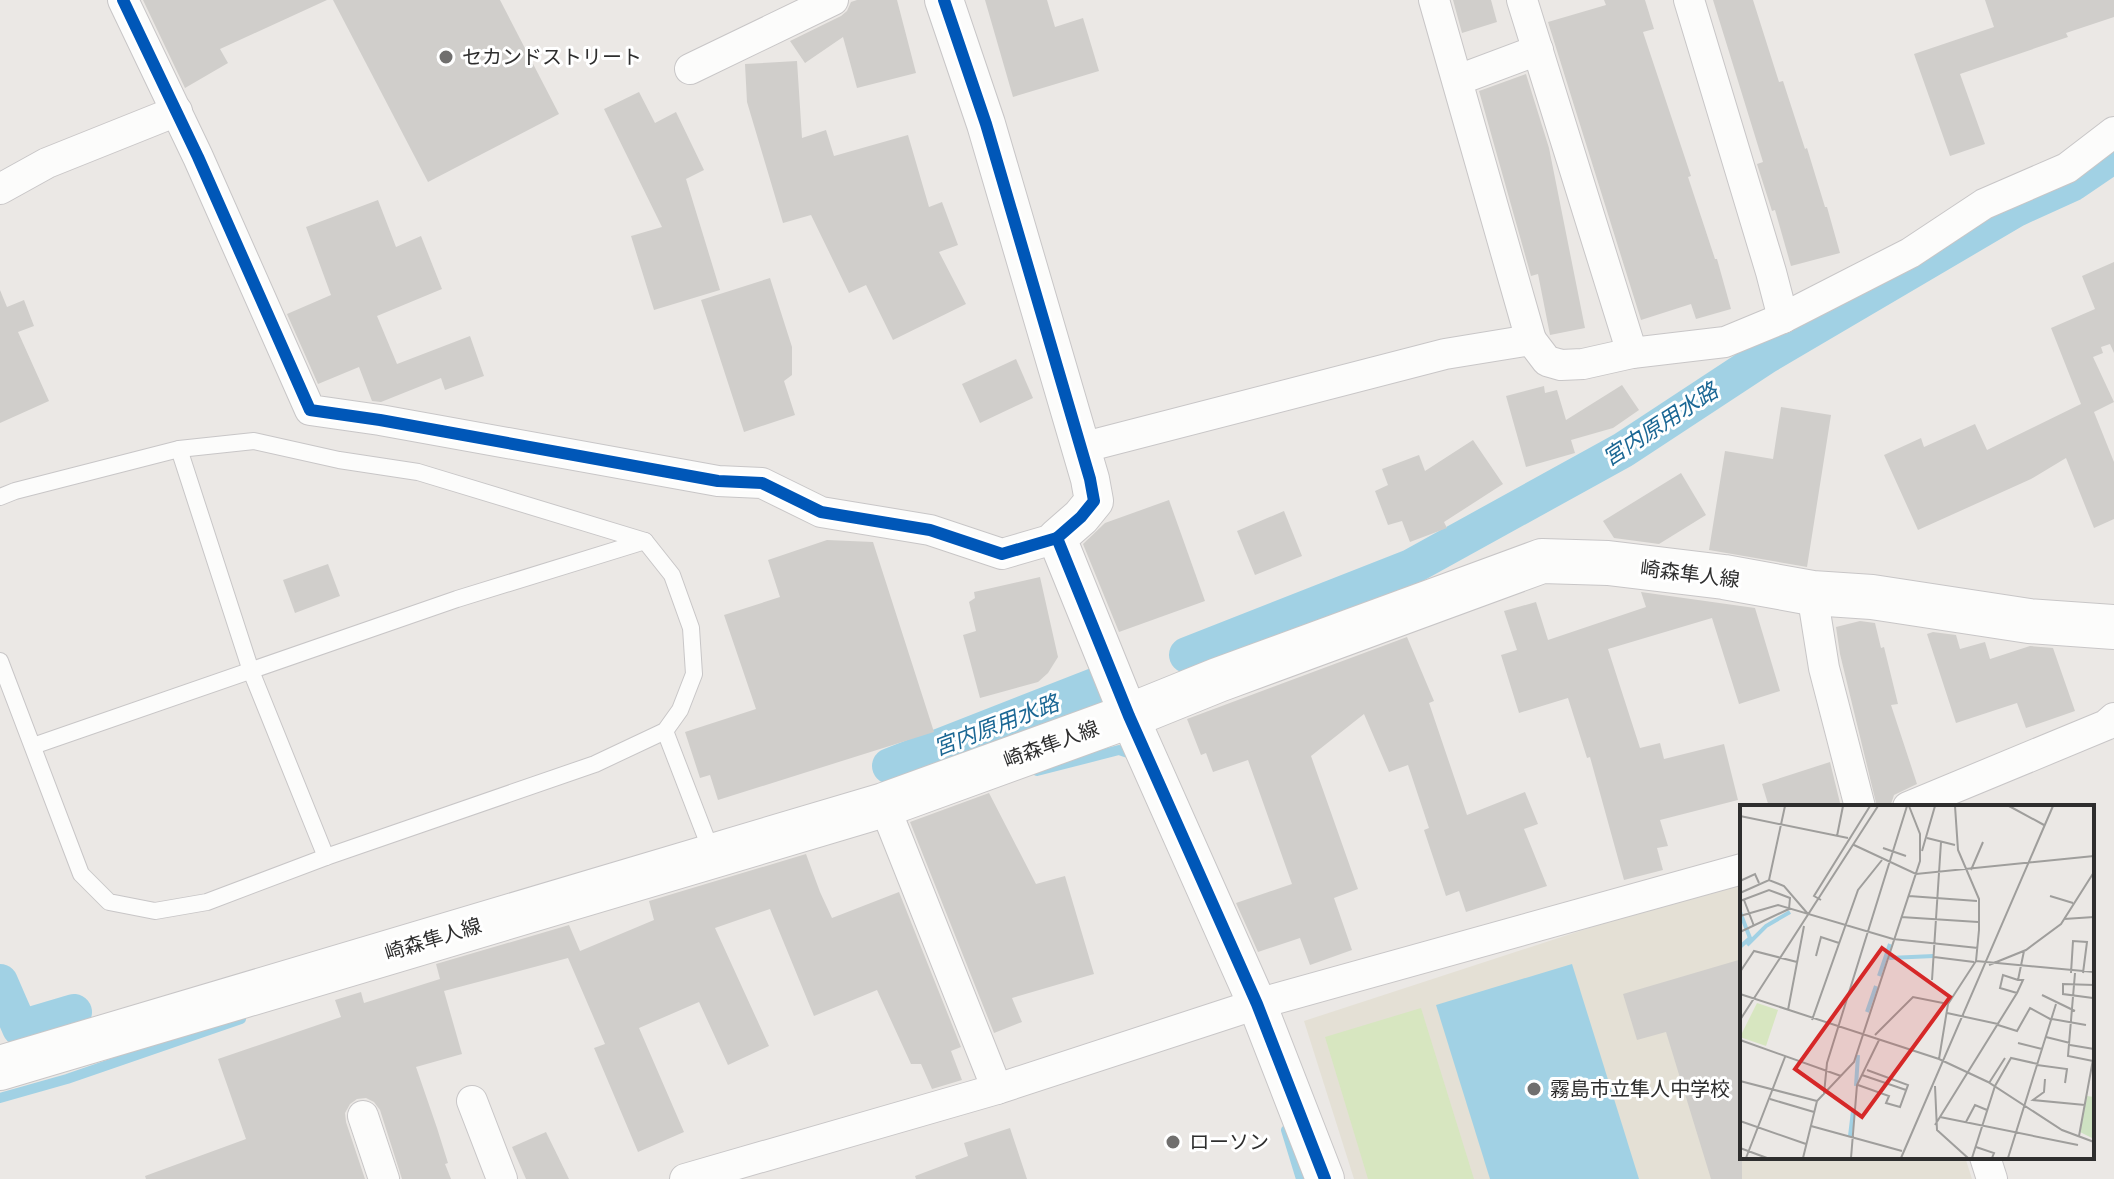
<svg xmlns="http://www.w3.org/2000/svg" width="2114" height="1179" font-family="'PT Sans','Noto Sans JP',sans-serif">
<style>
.education{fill:#e4e0d5}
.pitch{fill:#d7e6c0}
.water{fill:#a1d1e4}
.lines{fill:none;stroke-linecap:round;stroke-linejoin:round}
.stream{stroke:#a1d1e4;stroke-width:10}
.canal{stroke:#a1d1e4;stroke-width:36}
.building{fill:#d0cecb}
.service-casing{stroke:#c8c6c7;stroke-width:18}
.minor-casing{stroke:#c8c6c7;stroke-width:32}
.tertiary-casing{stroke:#c8c6c7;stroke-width:40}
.secondary-casing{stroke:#c8c6c7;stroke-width:46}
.service{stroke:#fcfcfb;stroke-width:16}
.minor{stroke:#fcfcfb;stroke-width:30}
.tertiary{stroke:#fcfcfb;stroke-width:38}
.secondary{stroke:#fcfcfb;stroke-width:44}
.cycleway-casing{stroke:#fff;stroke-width:17}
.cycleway{stroke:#0057b8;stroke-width:12}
.poi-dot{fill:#706f6e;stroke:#fff;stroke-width:3}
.labels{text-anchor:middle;stroke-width:6;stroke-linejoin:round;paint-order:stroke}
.poi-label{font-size:20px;fill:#2e2e2e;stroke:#fff;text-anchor:start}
.street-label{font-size:20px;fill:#2e2e2e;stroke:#fff}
.water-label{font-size:22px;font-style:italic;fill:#1b6794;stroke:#fff}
.inset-river{fill:none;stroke:#a1d1e4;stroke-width:4}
.inset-road{fill:none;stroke:#9f9e9c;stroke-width:2}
.view{fill:#d62828;fill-opacity:0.15;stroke:#d62828;stroke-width:4}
.inset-edge{fill:none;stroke:#2e2e2e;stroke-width:4}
</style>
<rect width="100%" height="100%" fill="#ebe8e5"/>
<path class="education" d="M1742,878v279h223l7,22h-618l-50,-158z"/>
<path class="pitch" d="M1421,1008l53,171h-106l-43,-142z"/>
<path class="water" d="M1572,964l67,215h-149l-54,-174z"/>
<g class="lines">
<g class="stream">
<path d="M1037,771l82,-21 15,5"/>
<path d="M0,1098l67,-19 174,-60"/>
<path d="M1286,1130l15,49"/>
</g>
<g class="canal">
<path d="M1187,655l224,-88 212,-117 143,-94 250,-147 57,-26 41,-28"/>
<path d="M890,766l212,-83"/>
<path d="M0,982l20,46 54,-16"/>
</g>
</g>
<g class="building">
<path d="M143,0h184l-107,49 8,14 -43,25z"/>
<path d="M333,0h167l59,114 -131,68z"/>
<path d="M857,0h40l19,73 -59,15 -14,-51 -38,26 -15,-22 51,-25 6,-5 4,-9z"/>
<path d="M985,0h62l8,27 28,-9 16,53 -86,26z"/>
<path d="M1453,0h38l6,22 -35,11z"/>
<path d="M1604,0h41l9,29 -11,3 48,144 -3,1 27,82h2l14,50 -35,10 -5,-15 -50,16 -93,-298 58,-17z"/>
<path d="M1713,0h40l26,82 4,-1 22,68 2,-1 18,59h2l13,46 -49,13 -16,-56 -3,1 -15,-47 6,-2z"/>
<path d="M1985,0h129v17l-48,16 2,4 -108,37 25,70 -35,12 -36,-102 80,-27z"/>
<path d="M797,61l5,77 24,-8 8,26 74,-21 21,72 13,-5 16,43 -19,7 27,52 -73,36 -27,-55 -17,8 -38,-78 -28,8 -36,-121 -2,-38z"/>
<path d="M1526,74l23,74 36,180 -35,7 -12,-61 -7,2 -52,-185z"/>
<path d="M639,92l16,31 21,-11 28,58 -18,9 34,111 -66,20 -23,-74 31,-9 -58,-118z"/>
<path d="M378,200l18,47 25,-11 21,53 -65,27 20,48 73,-28 14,40 -39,14 -4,-12 -60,24 -9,-1 -13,-34 -41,17 -31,-70 44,-19 -25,-68z"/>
<path d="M2114,262v91l-4,-9 -9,3 2,6 -10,4 21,45 -20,10 20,50v57l-20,9 -28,-70 -35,21 -113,51 -34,-75 37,-17 3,9 51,-23 12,26 94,-46 -30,-76 44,-19 -13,-33z"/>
<path d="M770,278l22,69v28l-8,6 11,34 -51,17 -43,-132z"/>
<path d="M0,290l7,17 17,-7 10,26 -16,6 31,69 -49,22z"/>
<path d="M1016,359l17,39 -53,25 -18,-39z"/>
<path d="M1622,385l17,25 -26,18 -42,12 4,13 -49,14 -20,-71 38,-10 1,7 12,-3 9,30z"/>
<path d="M1781,407l50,8 -24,152 -98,-17 16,-99 48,8z"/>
<path d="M1473,440l30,44 -59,38 3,6 -37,14 -8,-21 -14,4 -13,-34 13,-6 -6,-16 37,-14 6,16z"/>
<path d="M1681,473l25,42 -47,29 -45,-6 -11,-17z"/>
<path d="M1169,500l36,101 -86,31 -36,-88 22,-21z"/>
<path d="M1284,511l18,45 -47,19 -18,-44z"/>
<path d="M827,540l46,2 61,190 -216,68 -8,-25 -10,3 -15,-46 71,-23 -32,-94 56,-18 -12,-37z"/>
<path d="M328,564l12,32 -45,17 -12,-33z"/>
<path d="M1040,577l18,80 -10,16 -10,9 -58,16 -17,-63 13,-4 -7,-29 6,-4 -1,-6z"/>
<path d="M1641,592l114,16 25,83 -41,13 -27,-86 -104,31 32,99 20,-5 4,16 60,-15 14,56 -78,20 8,26 -11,2 6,22 -39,10 -34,-123 -3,1 -19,-60 -49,15 -18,-58 16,-5 -13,-39 32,-9 12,38 98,-33z"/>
<path d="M1860,621l15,2 6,25 3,-1 14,57 -7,1 26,79 -23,11 -4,12h-13l-37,-153 -4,-27z"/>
<path d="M1933,632l23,3 4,14 25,-7 5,17 40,-13 23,2 22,63 -49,17 -9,-25 -61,20 -29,-89z"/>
<path d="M1407,637l27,64 -5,2 38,112 58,-23 13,32 -14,5 23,57 -81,26 -7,-21 -13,5 -22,-66 5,-2 -21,-63 -19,7 -25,-58 -53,42 47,133 -24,9 18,52 -42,15 -10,-27 -42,14 -22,-49 56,-19 -44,-124 -35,12 -7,-19 -5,2 -14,-36z"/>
<path d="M1830,762l11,45h-72l-7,-23z"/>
<path d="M989,793l47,91 29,-8 29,98 -82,24 10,24 -28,11 -84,-211z"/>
<path d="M806,854l14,38 12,26 67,-26 62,155 -10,4 11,29 -30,9 -11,-25h-10l-34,-74 -63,26 -44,-107 -55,19 54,118 -41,19 -29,-63 -60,26 45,104 -46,20 -44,-104 11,-4 -37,-86 -124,33 18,63 -46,13 21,61 11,35 -3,1 6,15h-49l-22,-69 -6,-8 -8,-4 -9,1 -7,5 -5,9 1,9 19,57h-219l-1,-3 101,-37 -28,-80 123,-42 -6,-17 26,-8 3,11 76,-24 -4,-15 133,-39 11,26 74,-31 -5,-19z"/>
<path d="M1742,959v220h-31l-45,-147 -29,8 -14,-46z"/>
<path d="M1010,1128l17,51h-111l-1,-3 53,-20 -4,-13z"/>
<path d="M546,1132l23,47h-43l-14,-32z"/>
</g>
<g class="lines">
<g class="service-casing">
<g id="service">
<path d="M179,449l72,222 75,186"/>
<path d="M0,497l15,-6 164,-42 75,-8 85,19 79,12 227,69 27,34 19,53 3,46 -14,36 -15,21 -70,33 -269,93 -119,45 -52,9 -46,-9 -28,-28 -81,-213"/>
<path d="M665,731l47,122"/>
<path d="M33,746l424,-147 188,-58"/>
</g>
</g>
<g class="minor-casing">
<g id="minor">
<path d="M123,0l75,157 112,253 70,10 338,61 44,2 59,29 109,18 72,24 55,-16"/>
<path d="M1434,0l97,340"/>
<path d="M1522,0l110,353"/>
<path d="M1689,0l82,272 12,46"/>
<path d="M690,69l143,-69"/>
<path d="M1458,80l80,-30"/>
<path d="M0,189l47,-26 130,-52"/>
<path d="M1081,448l364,-94 86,-14 16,21 14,4 22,-1 49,-11 93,-11 58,-24 127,-65 74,-49 83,-36 47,-36"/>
<path d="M1812,593l12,75 36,139"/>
<path d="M884,805l113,284"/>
<path d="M1908,807l198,-82 8,-7"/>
<path d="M472,1101l30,78"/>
<path d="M363,1116l21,63"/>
<path d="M1985,1157l7,22"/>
<path d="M685,1179l312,-90 260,-85 485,-135"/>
</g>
</g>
<g class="tertiary-casing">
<path id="tertiary" d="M944,0l42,124 104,355 4,22 -13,16 -24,21 72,178 128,288 68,175"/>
</g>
<g class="secondary-casing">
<path id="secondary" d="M0,1068l884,-263 245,-89 89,-36 324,-119 66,2 116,14 88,16 60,4 157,24 85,6"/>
</g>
<use href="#service" class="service"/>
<use href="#minor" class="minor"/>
<use href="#tertiary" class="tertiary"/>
<use href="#secondary" class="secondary"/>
<g class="cycleway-casing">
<g id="cycleway">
<path d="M123,0l75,157 112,253 70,10 338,61 44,2 59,29 109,18 72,24 55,-16"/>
<path d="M944,0l42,124 104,355 4,22 -13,16 -24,21 72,178 128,288 68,175"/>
</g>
</g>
<use href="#cycleway" class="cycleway"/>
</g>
<g class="poi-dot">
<circle cx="446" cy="57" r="8"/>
<circle cx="1534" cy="1089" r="8"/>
<circle cx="1173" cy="1142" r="8"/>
</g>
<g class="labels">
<g class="poi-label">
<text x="462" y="64">セカンドストリート</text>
<text x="1550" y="1096">霧島市立隼人中学校</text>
<text x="1189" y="1149">ローソン</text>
</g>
<g class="street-label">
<text transform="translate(1690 574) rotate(7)" y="7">崎森隼人線</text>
<text transform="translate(1051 744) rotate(-20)" y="7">崎森隼人線</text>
<text transform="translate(433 939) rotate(-17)" y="7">崎森隼人線</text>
</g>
<g class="water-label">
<text transform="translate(1660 424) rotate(-33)" y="8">宮内原用水路</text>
<text transform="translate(996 725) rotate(-21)" y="8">宮内原用水路</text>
</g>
</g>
<g transform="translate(1740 805)">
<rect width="354" height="354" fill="#ebe8e5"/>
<path d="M347,291l7,1v42l-14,-7z" fill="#cee2c2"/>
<path d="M17,198l21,7 -12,36 -26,-9z" fill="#d7e6c0"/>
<path class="inset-river" d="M0,107l10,26 -10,9M7,140l19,-19 24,-14M149,153l45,-2M139,171l11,-32M127,207l9,-26M116,281l2,-31M110,331l3,-25"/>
<path class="inset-road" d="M269,1l35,19M0,11l108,22M97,31l6,-30M187,33l28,7M114,40l62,29 178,-18M143,43l23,8M182,46l13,-45M231,65l12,-28M29,75l16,-74M0,76l15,-7 4,9M0,88l29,-13 15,6 24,28M169,91l68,5M310,91l23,7M4,95l10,26M81,95l-7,-4 56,-90M0,96l29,-11 21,8 -1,11M0,111l38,-11 115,34 85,9M161,112l77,5M324,114l30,-2M0,127l49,-23M76,151l5,-19 18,6M194,152l40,5M236,156l118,11M249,160l37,-15 35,-26 33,-52M0,167l14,-21 43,11M331,168l2,-32 14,1 -4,31M335,168l-7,83 25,5M192,175l9,-138M277,188l-17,-5 3,-13 15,5M0,189l199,65 49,23 74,48 32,12M302,190l33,16M353,193l-30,-4v-10l31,1M48,205l16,-84M207,208l51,11M312,214l34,6M0,215l138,-214M72,215l46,-130 24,-30M258,220l19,6 13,-23 22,12M135,230l38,-38 35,7M306,232l24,6M0,235l101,36M278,238l24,6M330,240l24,4M199,254l9,-55 28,-43 3,-31v-31l-21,-49 -3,-44M297,260l30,4 -2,14M122,270l44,15M305,274l-1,13 -11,8 52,5M0,276l77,20M249,278l16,-25M118,280l31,11 -3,7 14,4 8,-22 -41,-15M195,281l2,44 31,28M84,289l3,-31 80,-257M30,294l44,13M200,312l138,28M0,316l66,23M226,317l9,-17 12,5M195,320l82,-132 6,-13h-5l6,-29M71,321l91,25M339,331l15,-82M236,342l18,6 -2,5M0,343l27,10M6,353l39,-101M63,353l14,-57 37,-39 66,-201v-27l-11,-28M111,353l6,-73 22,-45M161,353l152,-352M232,353l23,-72 16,-28 27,6M268,353l48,-154"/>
<path class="view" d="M142,143l68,49 -88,120 -67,-48z"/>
<rect width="354" height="354" class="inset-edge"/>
</g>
</svg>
